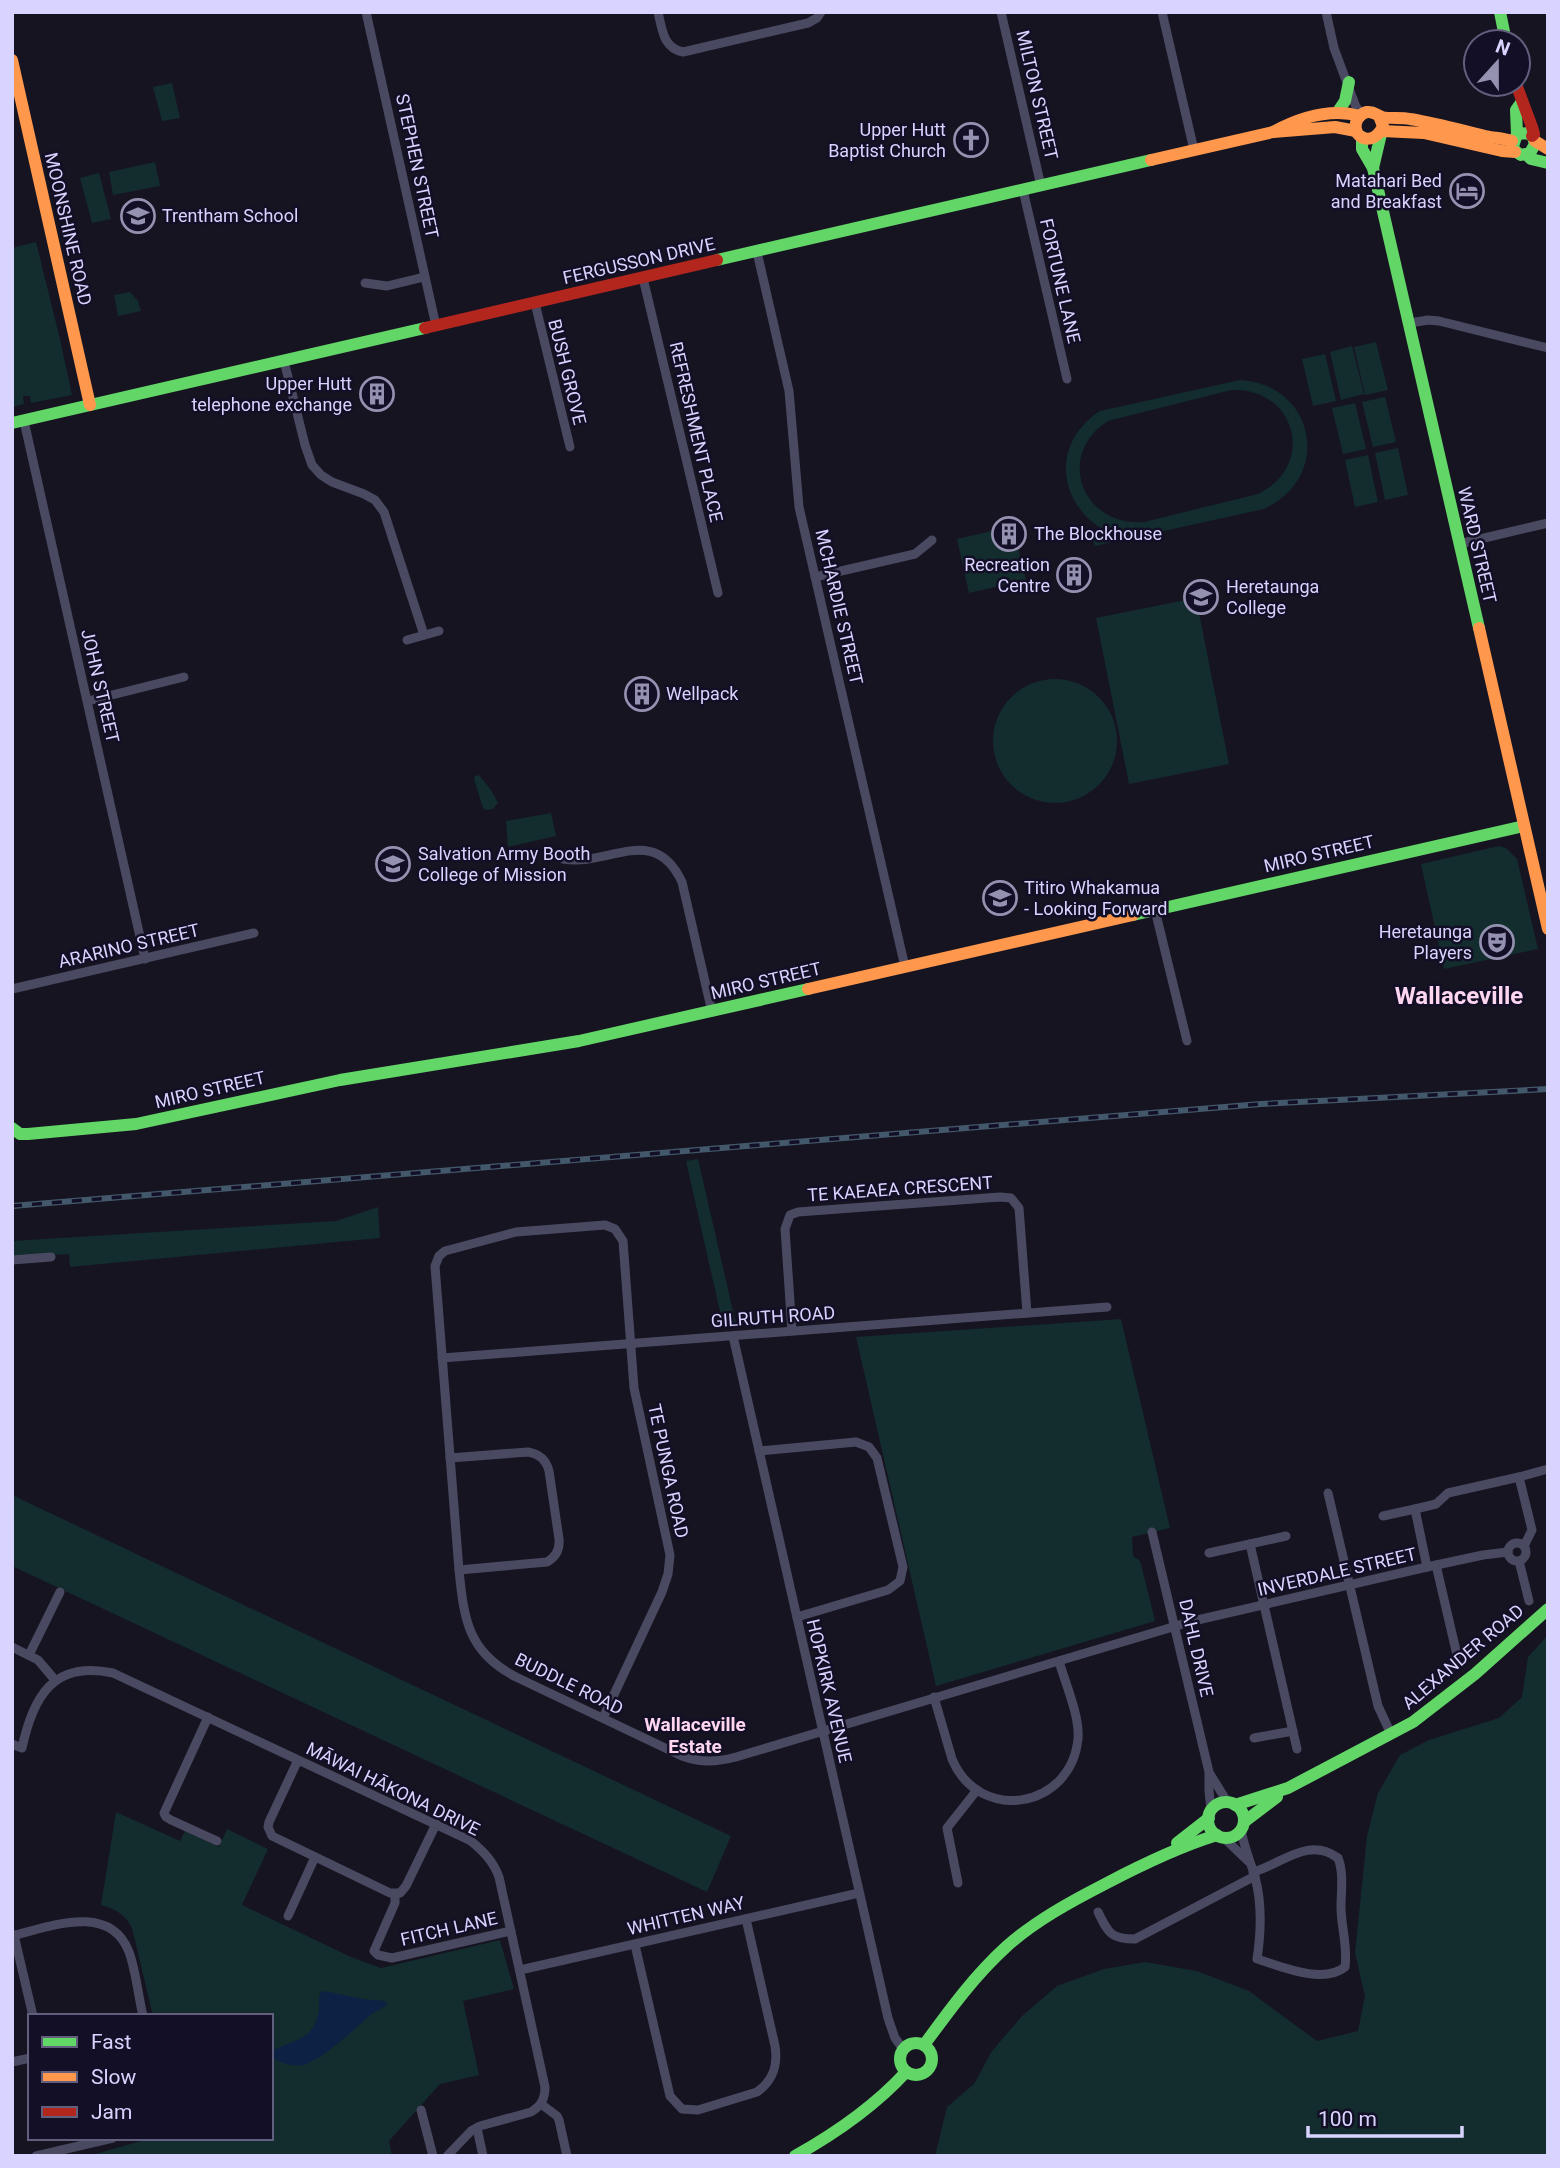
<svg xmlns="http://www.w3.org/2000/svg" width="1560" height="2168" font-family="Roboto,sans-serif">
<style>
.green{fill:#132c2d;fill-rule:evenodd}
.water{fill:#0d2144}
.lines{fill:none;stroke-linecap:round;stroke-linejoin:round}
.street{stroke:#4a4962;stroke-width:9}
.fast{stroke:#63d668;stroke-width:12}
.slow{stroke:#ff974d;stroke-width:12}
.jam{stroke:#b3261e;stroke-width:12}
.rail-casing{stroke:#43596b;stroke-width:6}
.rail{stroke:#130f26;stroke-width:3.5;stroke-dasharray:10;stroke-linecap:butt}
.labels{text-anchor:middle;stroke-width:5;stroke-linejoin:round;paint-order:stroke}
.street-label{font-size:18px;fill:#d9d4ff;stroke:#130f26}
.poi-label{font-size:18px;fill:#d9d4ff;stroke:#130f26;text-anchor:start}
.neighbourhood-label{font-size:19px;font-weight:bold;fill:#ffd6f0;stroke:#130f26}
.district-label{font-size:24px;font-weight:bold;fill:#ffd6f0;stroke:#130f26}
</style>
<rect width="100%" height="100%" fill="#161421"/>
<g class="green">
<path d="M172,83l8,35 -18,3 -9,-34z"/>
<path d="M155,162l5,24 -47,9 -4,-23z"/>
<path d="M99,173l12,46 -19,4 -12,-45z"/>
<path d="M36,242l24,97 12,56 -41,8 -1,-7h-7l1,8 -12,3v-159z"/>
<path d="M130,292l8,9 3,10 -23,5 -4,-21z"/>
<path d="M1376,342l12,48 -23,5 -11,-48z"/>
<path d="M1352,346l12,48 -23,6 -11,-48z"/>
<path d="M1325,354l11,47 -23,5 -11,-47z"/>
<path d="M1240,380c76,5 93,97 24,129l-169,37 -5,-12 14,-4c-48,-28 -52,-88 -4,-119zM1231,390c65,-3 86,75 27,104l-114,28c-62,5 -89,-67 -36,-101z"/>
<path d="M1385,397l11,45 -23,5 -11,-45z"/>
<path d="M1355,403l11,46 -23,5 -11,-46z"/>
<path d="M1398,448l10,47 -23,5 -10,-47z"/>
<path d="M1368,455l10,47 -23,5 -10,-47z"/>
<path d="M1013,526l13,54 -57,13 -12,-54z"/>
<path d="M1196,598l33,166 -100,20 -33,-166z"/>
<circle cx="1055" cy="741" r="62"/>
<path d="M479,775l12,15 7,13 -5,6 -7,1 -3,-2 -9,-29 1,-3z"/>
<path d="M551,813l5,23 -48,11 -2,-26z"/>
<path d="M1499,846l7,2 11,11 21,90 -94,20 -23,-105z"/>
<path d="M698,1159l38,165 -13,1 -37,-164z"/>
<path d="M378,1207l2,31 -310,29 -1,-13 -57,4v-17l324,-20z"/>
<path d="M1121,1319l49,209 -38,9 1,19 6,4 2,4 14,57 -219,65 -80,-349z"/>
<path d="M12,1495l719,341 -24,56 -695,-326z"/>
<path d="M1548,1635v521h-613l12,-49 27,-23 18,-33 30,-35 35,-30 47,-17 41,-7 52,9 52,20 68,50 41,-10 7,-35 -10,-43 12,-117 11,-43 22,-38 29,-15 70,-22 23,-21 6,-40z"/>
<path d="M116,1812l64,29 5,-10 34,16 8,-18 41,20 -26,56 109,52 30,11 119,-28 14,49 -51,12 16,74 -39,9 -51,57 3,15h-304l64,-18h119v-122h-118l-21,-88c-7,-14 -17,-19 -31,-23z"/>
</g>
<path class="water" d="M324,1991l39,8 22,2 2,3c-5,6 -12,6 -18,12 -14,13 -47,44 -66,49 -10,2 -23,-2 -32,-8v-5c20,-13 40,-9 47,-37 2,-7 0,-15 2,-22z"/>
<g class="lines">
<g class="street">
<path d="M366,12l70,314"/>
<path d="M658,12c4,17 5,36 25,40l125,-29 9,-5 4,-6"/>
<path d="M1001,12l40,174"/>
<path d="M1162,12l32,138"/>
<path d="M1326,12l8,36 22,59 6,7"/>
<path d="M1023,190l44,189"/>
<path d="M757,252l32,139 10,116 106,460"/>
<path d="M643,278l75,315"/>
<path d="M365,283l22,3 37,-9"/>
<path d="M535,303l35,144"/>
<path d="M1410,323l18,-3 11,1 109,27"/>
<path d="M284,361l21,84 7,20 9,10 11,7 32,12 11,6 9,12 40,123"/>
<path d="M24,421l121,538"/>
<path d="M1459,544l89,-21"/>
<path d="M815,577l100,-23 17,-14"/>
<path d="M407,640l32,-9"/>
<path d="M88,701l96,-24"/>
<path d="M563,859c46,8 91,-37 119,23l30,130"/>
<path d="M1155,910l32,131"/>
<path d="M12,989l242,-56"/>
<path d="M12,1260l39,-3"/>
<path d="M792,1331l-7,-102 5,-14 8,-3 202,-15 11,1 8,10 8,105"/>
<path d="M733,1336l155,682 7,20 8,11"/>
<path d="M442,1358l665,-51"/>
<path d="M759,1451l97,-9 13,5 8,11 26,109 -3,14 -12,9 -91,27"/>
<path d="M450,1458l78,-6c11,2 18,7 21,19l10,68c1,11 -3,18 -12,23l-88,8"/>
<path d="M1519,1477l29,-8"/>
<path d="M1328,1493l50,213 13,28"/>
<path d="M1383,1516l32,-7"/>
<path d="M1152,1532l57,240v19l2,19"/>
<circle cx="1517" cy="1552" r="9"/>
<path d="M1250,1544l47,205"/>
<path d="M1209,1553l77,-17"/>
<path d="M1519,1561l10,40"/>
<path d="M1436,1565l21,90"/>
<path d="M1427,1567l-12,-58 21,-5 12,-11 71,-16 13,53 -8,16"/>
<path d="M12,1647l26,13 17,20"/>
<path d="M29,1655l31,-63"/>
<path d="M934,1697l18,62c27,65 119,50 126,-20 2,-23 -13,-56 -19,-78"/>
<path d="M208,1717l-44,96 2,4 5,3 46,21"/>
<path d="M603,1718l59,-126 6,-18 2,-19 -36,-167 -11,-147 -8,-12 -10,-4 -89,7 -71,19 -6,5 -4,10 24,304c5,50 9,82 57,107l166,79c19,7 35,6 54,1l457,-136 234,-54 56,-12 25,-3"/>
<path d="M1254,1738l39,-7"/>
<path d="M12,1744l10,4c11,-51 31,-88 91,-75l358,168c13,11 22,20 28,36l46,210c0,12 -4,19 -14,25l-51,14 -9,5 -24,25"/>
<path d="M298,1760l-29,62 -1,5 4,9 118,57h10l6,-7 30,-62"/>
<path d="M1210,1774l18,29"/>
<path d="M1241,1829c3,19 9,31 14,48 7,26 6,56 2,82 23,7 66,26 88,8 3,-20 -4,-40 -4,-60 0,-16 3,-34 -3,-49 -30,-22 -56,6 -85,14"/>
<path d="M1224,1838l24,23"/>
<path d="M958,1883l-11,-55 30,-38"/>
<path d="M395,1895v8l-21,48 4,4 14,3 119,-27"/>
<path d="M1098,1912c10,20 12,27 37,27l120,-63"/>
<path d="M288,1916l27,-59"/>
<path d="M14,1935l19,81"/>
<path d="M12,1936c37,-9 98,-34 117,16 7,19 9,43 14,64"/>
<path d="M635,1945l35,151 12,13 16,1 59,-18c17,-12 21,-27 18,-46l-29,-127"/>
<path d="M520,1970l339,-77"/>
<path d="M12,2062l18,-4"/>
<path d="M541,2104l16,12 2,4 8,36"/>
<path d="M421,2110l12,46"/>
<path d="M477,2128l6,28"/>
<path d="M36,2156l77,-18"/>
</g>
<g class="fast">
<path d="M1500,12l6,30"/>
<path d="M1337,113l8,-12 4,-19"/>
<path d="M1517,134l11,-1 5,4 2,7 -5,9 -9,2 -6,-4 -2,-5 4,-12 -1,-24 5,-7"/>
<path d="M1362,137v12l11,19 106,460"/>
<path d="M1527,155l4,4 17,4"/>
<path d="M1373,168l8,-34"/>
<path d="M717,260l434,-100"/>
<path d="M12,423l413,-95"/>
<path d="M1133,915l391,-89"/>
<path d="M12,1128l8,6h8l108,-10 204,-44 239,-39 229,-52"/>
<circle cx="1226" cy="1820" r="18"/>
<path d="M1235,1805l53,-17 125,-66 62,-48 73,-65"/>
<path d="M1244,1822l33,-25"/>
<path d="M1177,1843l32,-25"/>
<circle cx="916" cy="2059" r="16"/>
<path d="M924,2045c25,-34 50,-69 82,-98 29,-26 64,-45 99,-63 36,-19 73,-37 112,-49"/>
<path d="M795,2156c41,-23 79,-49 111,-84"/>
</g>
<g class="slow">
<path d="M12,60l78,345"/>
<path d="M1379,116l4,10c-8,21 -31,13 -27,-3 1,-5 6,-10 11,-11 7,-1 9,3 15,5 9,2 19,0 28,2 25,4 50,11 75,17 9,2 18,2 27,5"/>
<path d="M1382,131l42,2 78,18 13,1"/>
<path d="M1273,132c26,-14 58,-24 87,-16"/>
<path d="M1535,141l13,8"/>
<path d="M1151,160l122,-28 62,-5 21,4"/>
<path d="M1479,628l69,301"/>
<path d="M808,989l325,-74"/>
</g>
<g class="jam">
<path d="M1516,84l16,43 2,7 -2,2"/>
<path d="M425,328l292,-68"/>
</g>
<g class="rail-casing">
<path id="rail" d="M12,1206l1249,-102 287,-15"/>
</g>
<use href="#rail" class="rail"/>
</g>
<defs>
<g id="church-ring" transform="scale(1.75)"><circle r="9.5" fill="#130f26" stroke="#9591b1" stroke-width="1.5"/><path d="M-1.2-6h2.4v3.5h3.3v2.4h-3.3V6h-2.4V-.1h-3.3v-2.4h3.3Z" fill="#9591b1"/></g>
<g id="hotel-ring" transform="scale(1.75)"><circle r="9.5" fill="#130f26" stroke="#9591b1" stroke-width="1.5"/><path d="M-6-4.5h1.5V1H6V5H4.5V3h-9V5H-6ZM-4 0a1.8 1.8 0 1 1 3.6 0ZM.5 0V-2.5h3Q6-2.5 6 0Z" fill="#9591b1"/></g>
<g id="school-ring" transform="scale(1.75)"><circle r="9.5" fill="#130f26" stroke="#9591b1" stroke-width="1.5"/><path d="M0-5L7-2L0 1L-7-2ZM-4 1L0 2.5L4 1V4Q0 6-4 4Z" fill="#9591b1"/></g>
<g id="building-ring" transform="scale(1.75)"><circle r="9.5" fill="#130f26" stroke="#9591b1" stroke-width="1.5"/><path d="M-4-6H4V6H1V3H-1V6H-4ZM-2.5-4.3h1.7v1.8h-1.7ZM.8-4.3h1.7v1.8H.8ZM-2.5-1h1.7V.8h-1.7ZM.8-1h1.7V.8H.8Z" fill="#9591b1"/></g>
<g id="university-ring" transform="scale(1.75)"><circle r="9.5" fill="#130f26" stroke="#9591b1" stroke-width="1.5"/><path d="M0-5L7-2L0 1L-7-2ZM-4 1L0 2.5L4 1V4Q0 6-4 4Z" fill="#9591b1"/></g>
<g id="theatre-ring" transform="scale(1.75)"><circle r="9.5" fill="#130f26" stroke="#9591b1" stroke-width="1.5"/><path d="M-5-5.5Q0-4 5-5.5V0Q5 5 0 6Q-5 5-5 0ZM-3.3-2.5H-1v1.5H-3.3ZM1-2.5H3.3v1.5H1ZM-2.8 1Q0 5.5 2.8 1Z" fill="#9591b1"/></g>
</defs>
<g fill-rule="evenodd">
<use href="#church-ring" x="971" y="140"/>
<use href="#hotel-ring" x="1467" y="191"/>
<use href="#school-ring" x="138" y="216"/>
<use href="#building-ring" x="377" y="394"/>
<use href="#building-ring" x="1009" y="534"/>
<use href="#building-ring" x="1074" y="575"/>
<use href="#school-ring" x="1201" y="597"/>
<use href="#building-ring" x="642" y="694"/>
<use href="#university-ring" x="393" y="864"/>
<use href="#school-ring" x="1000" y="898"/>
<use href="#theatre-ring" x="1497" y="942"/>
</g>
<g class="labels">
<g class="street-label">
<text transform="translate(1037 95) rotate(77)" y="6">MILTON STREET</text>
<text transform="translate(417 166) rotate(78)" y="6">STEPHEN STREET</text>
<text transform="translate(68 229) rotate(77)" y="6">MOONSHINE ROAD</text>
<text transform="translate(639 261) rotate(-13)" y="6">FERGUSSON DRIVE</text>
<text transform="translate(1060 281) rotate(77)" y="6">FORTUNE LANE</text>
<text transform="translate(567 372) rotate(76)" y="6">BUSH GROVE</text>
<text transform="translate(696 432) rotate(77)" y="6">REFRESHMENT PLACE</text>
<text transform="translate(1477 545) rotate(77)" y="6">WARD STREET</text>
<text transform="translate(839 607) rotate(77)" y="6">MCHARDIE STREET</text>
<text transform="translate(100 686) rotate(77)" y="6">JOHN STREET</text>
<text transform="translate(1319 854) rotate(-13)" y="6">MIRO STREET</text>
<text transform="translate(129 946) rotate(-13)" y="6">ARARINO STREET</text>
<text transform="translate(766 981) rotate(-13)" y="6">MIRO STREET</text>
<text transform="translate(210 1090) rotate(-13)" y="6">MIRO STREET</text>
<text transform="translate(900 1189) rotate(-4)" y="6">TE KAEAEA CRESCENT</text>
<text transform="translate(773 1317) rotate(-4)" y="6">GILRUTH ROAD</text>
<text transform="translate(668 1471) rotate(78)" y="6">TE PUNGA ROAD</text>
<text transform="translate(1337 1572) rotate(-13)" y="6">INVERDALE STREET</text>
<text transform="translate(1196 1648) rotate(77)" y="6">DAHL DRIVE</text>
<text transform="translate(1463 1657) rotate(-40)" y="6">ALEXANDER ROAD</text>
<text transform="translate(569 1684) rotate(26)" y="6">BUDDLE ROAD</text>
<text transform="translate(829 1691) rotate(77)" y="6">HOPKIRK AVENUE</text>
<text transform="translate(393 1789) rotate(26)" y="6">MĀWAI HĀKONA DRIVE</text>
<text transform="translate(686 1916) rotate(-13)" y="6">WHITTEN WAY</text>
<text transform="translate(449 1929) rotate(-13)" y="6">FITCH LANE</text>
</g>
<g class="poi-label">
<text x="946" y="136" text-anchor="end">Upper Hutt<tspan x="946" dy="21">Baptist Church</tspan></text>
<text x="1442" y="187" text-anchor="end">Matahari Bed<tspan x="1442" dy="21">and Breakfast</tspan></text>
<text x="162" y="222">Trentham School</text>
<text x="352" y="390" text-anchor="end">Upper Hutt<tspan x="352" dy="21">telephone exchange</tspan></text>
<text x="1034" y="540">The Blockhouse</text>
<text x="1050" y="571" text-anchor="end">Recreation<tspan x="1050" dy="21">Centre</tspan></text>
<text x="1226" y="593">Heretaunga<tspan x="1226" dy="21">College</tspan></text>
<text x="666" y="700">Wellpack</text>
<text x="418" y="860">Salvation Army Booth<tspan x="418" dy="21">College of Mission</tspan></text>
<text x="1024" y="894">Titiro Whakamua<tspan x="1024" dy="21">- Looking Forward</tspan></text>
<text x="1472" y="938" text-anchor="end">Heretaunga<tspan x="1472" dy="21">Players</tspan></text>
</g>
<g class="neighbourhood-label">
<text x="695" y="1731">Wallaceville<tspan x="695" dy="22">Estate</tspan></text>
</g>
<g class="district-label">
<text x="1459" y="1004">Wallaceville</text>
</g>
</g>
<rect width="1560" height="2168" fill="none" stroke="#d9d4ff" stroke-width="28"/>
<rect x="28" y="2014" width="245" height="126" fill="#130f26" stroke="#625e7d" stroke-width="2"/>
<rect x="42" y="2037" width="35" height="10" fill="#63d668" stroke="#625e7d" stroke-width="2"/>
<text x="91" y="2049" font-size="21" fill="#d9d4ff">Fast</text>
<rect x="42" y="2072" width="35" height="10" fill="#ff974d" stroke="#625e7d" stroke-width="2"/>
<text x="91" y="2084" font-size="21" fill="#d9d4ff">Slow</text>
<rect x="42" y="2107" width="35" height="10" fill="#b3261e" stroke="#625e7d" stroke-width="2"/>
<text x="91" y="2119" font-size="21" fill="#d9d4ff">Jam</text>
<g transform="translate(1497 63) rotate(21)"><circle r="33" fill="#130f26" stroke="#625e7d" stroke-width="2"/>
<path d="M0-5L12 26L0 18L-12 26Z" fill="#9591b1"/>
<text y="-10" font-size="19" font-weight="bold" text-anchor="middle" fill="#d9d4ff">N</text>
</g>
<path d="M1308 2126v10h154v-10" fill="none" stroke="#d9d4ff" stroke-width="3.5"/>
<text x="1318" y="2126" font-size="21" fill="#d9d4ff" stroke="#130f26" stroke-width="5" paint-order="stroke">100 m</text>
</svg>
